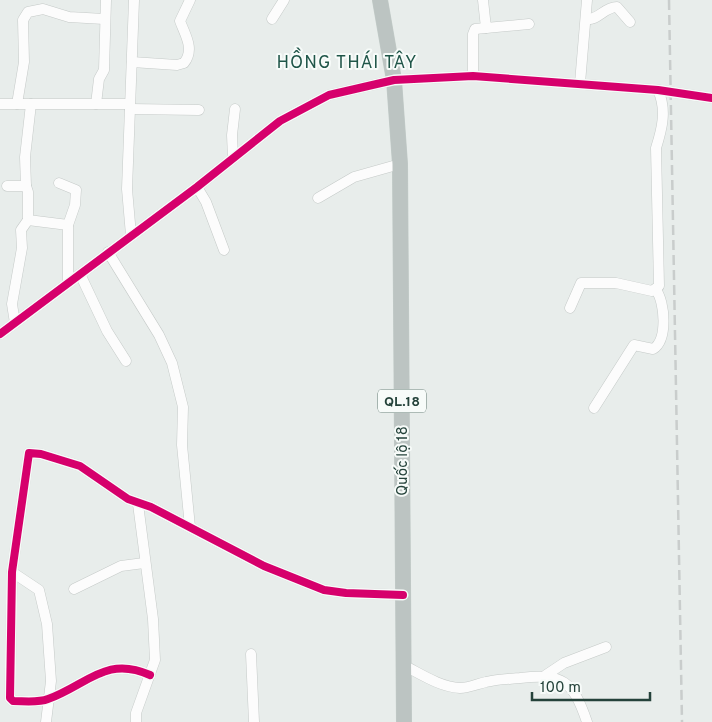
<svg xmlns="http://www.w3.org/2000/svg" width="712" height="722" font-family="Overpass,sans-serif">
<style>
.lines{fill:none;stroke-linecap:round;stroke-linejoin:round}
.minor-casing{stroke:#c5cac8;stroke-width:11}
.highway-casing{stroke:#c3ccc9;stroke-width:16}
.minor{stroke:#fcfcfc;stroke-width:10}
.highway{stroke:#bcc4c2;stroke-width:15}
.rail{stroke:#c9cdcc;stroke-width:2.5;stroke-dasharray:10 5;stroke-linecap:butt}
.cycleway-casing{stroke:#f7fbf9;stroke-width:11}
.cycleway{stroke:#d6006c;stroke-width:8}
.labels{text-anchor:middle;stroke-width:4;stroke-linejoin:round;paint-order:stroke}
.shield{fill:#f7fbf9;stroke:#637a73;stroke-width:1}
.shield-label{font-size:14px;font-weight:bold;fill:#24423a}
.street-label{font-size:15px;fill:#24423a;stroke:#f7fbf9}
.quarter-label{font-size:18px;letter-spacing:1px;fill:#1f5548;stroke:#f7fbf9}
</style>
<rect width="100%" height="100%" fill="#e8edeb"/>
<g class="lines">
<g class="minor-casing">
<g id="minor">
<path d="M483,0l3,28 43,-4"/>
<path d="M272,19l12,-19"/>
<path d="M586,19c12,2 18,-12 31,-12l13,15"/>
<path d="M132,62l45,3 7,-2c11,-14 1,-28 -4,-42l10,-21"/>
<path d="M473,76v-42l2,-5 11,-1"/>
<path d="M580,83l7,-83"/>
<path d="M0,104h130"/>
<path d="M17,104l7,-42 -1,-42 5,-8 15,-3 26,8 35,2"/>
<path d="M96,104l3,-25 5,-9 2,-70"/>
<path d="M130,109l69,1"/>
<path d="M233,158l-1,-23 3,-26"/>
<path d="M59,183l17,7 -1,15 -7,20v57"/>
<path d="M7,186h19l2,6v28l-7,10 1,18 -10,56 3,19"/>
<path d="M26,186l-1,-29 6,-53"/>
<path d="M197,187l9,15 18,48"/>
<path d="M318,198l36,-21 46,-13"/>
<path d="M28,220l40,5"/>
<path d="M131,235l-4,-46 7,-189"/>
<path d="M108,252l51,83 13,28 11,44 -1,38 8,82"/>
<path d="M80,274l27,57 19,30"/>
<path d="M570,308l11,-25h35l36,8 7,-5 -3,-138c6,-19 11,-38 2,-58"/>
<path d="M0,334l197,-147 83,-66 49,-26 65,-15 79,-4 185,14 54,8"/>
<path d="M594,408l40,-63 19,4c15,-9 12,-47 3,-59"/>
<path d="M12,572l27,18 8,34 4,57 -5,41"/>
<path d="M74,589l47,-23 23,-3"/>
<path d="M251,654l3,68"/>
<path d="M403,665c18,9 37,22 57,23 9,0 17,-4 26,-6 11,-3 23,-3 34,-4 43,-5 53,3 67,44"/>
<path d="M150,675c-44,-20 -63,10 -102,24 -10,4 -24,2 -35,2l-3,-3 2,-126 17,-119 12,1 39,12 48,33 23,8 113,59 60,24 22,3 57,2"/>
<path d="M546,675l18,-12 42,-16"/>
<path d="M136,722v-9l19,-53 -2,-41 -15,-115"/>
</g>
</g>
<g class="highway-casing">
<path id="highway" d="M380,0l14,80 6,84 4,558"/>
</g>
<use href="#minor" class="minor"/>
<use href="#highway" class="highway"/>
<path class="rail" d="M669,0l13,722"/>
<g class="cycleway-casing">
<g id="cycleway">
<path d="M0,334l197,-147 83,-66 49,-26 65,-15 79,-4 185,14 54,8"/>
<path d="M150,675c-44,-20 -63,10 -102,24 -10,4 -24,2 -35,2l-3,-3 2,-126 17,-119 12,1 39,12 48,33 23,8 113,59 60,24 22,3 57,2"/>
</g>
</g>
<use href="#cycleway" class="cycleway"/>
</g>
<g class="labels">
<rect class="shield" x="378" y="389.5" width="48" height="23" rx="4"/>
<g class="shield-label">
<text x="402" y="406">QL.18</text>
</g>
<g class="street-label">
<text transform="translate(402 461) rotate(-90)" y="5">Quốc lộ 18</text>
</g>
<g class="quarter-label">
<text x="347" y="68">HỒNG THÁI TÂY</text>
</g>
</g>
<path d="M532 692v8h118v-8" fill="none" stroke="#24423a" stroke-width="2.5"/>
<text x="540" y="692" font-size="15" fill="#24423a" stroke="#f7fbf9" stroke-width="4" paint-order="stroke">100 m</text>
</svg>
